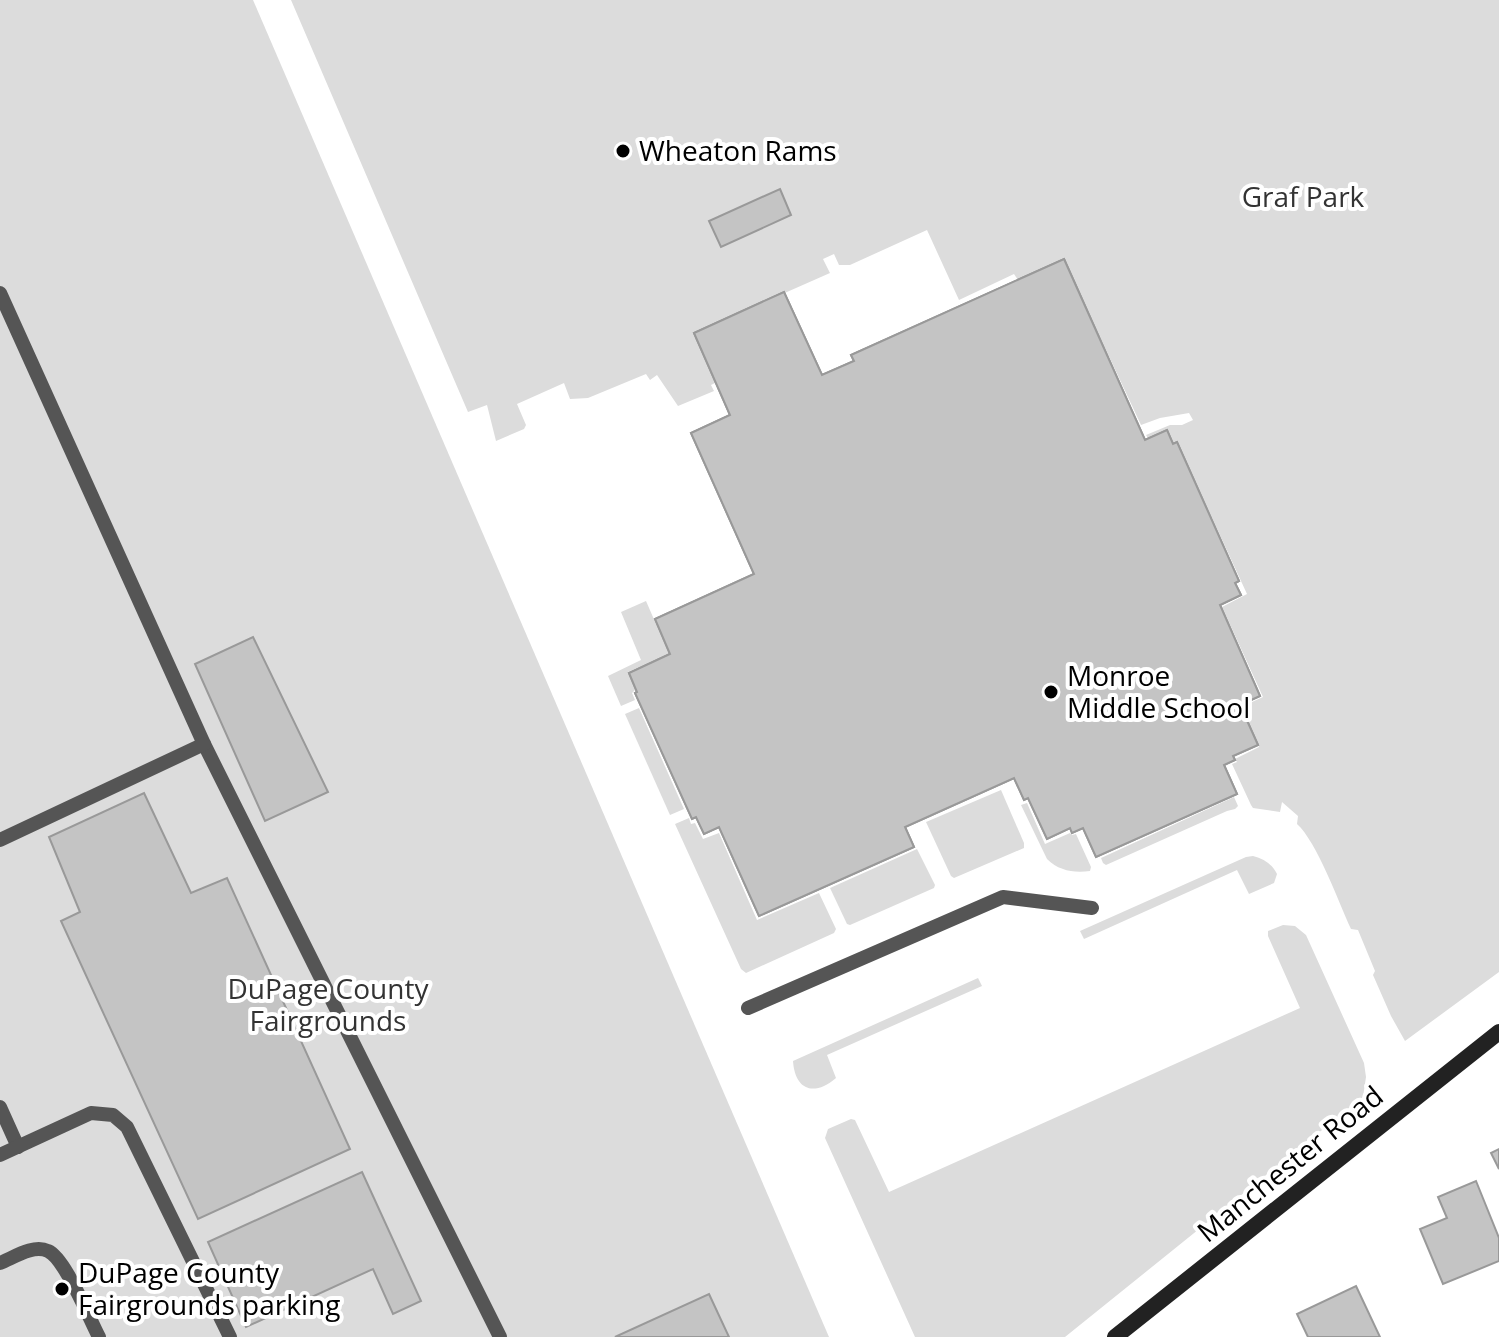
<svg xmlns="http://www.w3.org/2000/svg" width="1499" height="1337" font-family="'Open Sans',sans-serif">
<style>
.green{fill:#dcdcdc}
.building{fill:#c4c4c4;stroke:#999;stroke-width:2;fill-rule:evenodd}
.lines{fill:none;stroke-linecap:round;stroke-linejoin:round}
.lane{stroke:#555;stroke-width:14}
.secondary{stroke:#222;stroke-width:16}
.poi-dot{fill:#000;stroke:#fff;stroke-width:3}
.labels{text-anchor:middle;stroke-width:8;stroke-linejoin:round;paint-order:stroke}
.poi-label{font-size:28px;fill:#000;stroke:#fff;text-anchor:start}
.park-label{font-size:28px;fill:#333;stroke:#fff}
.street-label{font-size:28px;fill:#000;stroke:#fff}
</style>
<rect width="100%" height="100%" fill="#fff"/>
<g class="green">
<path d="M0,0h253l576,1337h-829z"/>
<path d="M291,0h1208v972l-94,69 -14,-25 -18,-41 2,-4 -17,-41 -7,-1c-12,-26 -34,-87 -54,-105l1,-8 -16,-14 -2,10 -27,-4 -2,-3 -19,-41 5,-2 -2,-3 24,-12 -18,-40 22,-10 -41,-90 25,-13 -70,-152 -4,1 -6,-13 -19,8 -2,-3 24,-10h12l11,-5 -4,-7 -29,5 -19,7 -77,-165 -46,20 -4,-6 -55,26 -32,-70 -77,35h-11l-5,-11 -11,5 7,14 -136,60 21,50 -4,2 3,6 -36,15 -21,-31 -7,5 -4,-6 -58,24 -18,1 -6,-16 -47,21 9,21 -2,4 -28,12 -9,-36 -19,7z"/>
<path d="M646,601l23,53 -41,18 7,18 -3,3 3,7 -14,6 -13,-30 33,-16 -20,-48z"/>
<path d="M639,708l45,101 -14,6 -45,-101z"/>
<path d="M1001,790l23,53v5l-70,30 -3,-2 -25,-54z"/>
<path d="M1234,797l4,9 -3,3 -8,2 -121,54 -3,-2 -2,-5z"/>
<path d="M1027,803l18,41 25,-11 2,2 4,-1 15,33 -1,4c-16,2 -31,0 -43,-12l-26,-54z"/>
<path d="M689,818l2,6 4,-1 8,16 16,-6 38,87 62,-27 17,36 -2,4 -88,40 -5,-4 -66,-145z"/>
<path d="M917,849l18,36 -1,3 -84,37 -3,-1 -17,-36z"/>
<path d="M1253,856c11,3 19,8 24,18l-3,9 -25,11 -12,-24 -153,69 -4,-8 166,-74z"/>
<path d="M1283,925l12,1 11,9 58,128 2,14 -3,20 -298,240h-150l-90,-199 3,-9 23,-10 4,1 34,72 411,-184 -32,-72v-5z"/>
<path d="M978,978l4,8 -155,69 9,23c-22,19 -41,12 -43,-17z"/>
</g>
<g class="building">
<path d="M780,189l11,26 -70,32 -12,-26z"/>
<path d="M1064,259l81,181 22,-10 6,14 4,-2 62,139 -4,2 6,12 -21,10 40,91 -20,9 18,40 -25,11 2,4 -11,5 13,29 -141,63 -13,-29 -11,5 -2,-5 -23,11 -19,-41 -4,2 -10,-22 -109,49 9,20 -155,69 -40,-89 -15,7 -8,-17 -4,2 -57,-126 2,-1 -8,-19 41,-19 -15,-35 99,-45 -63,-141 39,-18 -36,-82 90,-41 38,83 32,-14 -3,-6zM1165,659l15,31 -125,56 -14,-30z"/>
<path d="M1064,259l81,181 22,-10 6,14 4,-2 62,139 -4,2 6,12 -21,10 40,91 -20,9 18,40 -25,11 2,4 -11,5 13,29 -141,63 -13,-29 -11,5 -2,-5 -23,11 -19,-41 -4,2 -10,-22 -109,49 9,20 -155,69 -40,-89 -15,7 -8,-17 -4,2 -57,-126 2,-1 -8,-19 41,-19 -15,-35 99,-45 -63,-141 39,-18 -36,-82 90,-41 38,83 32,-14 -3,-6z"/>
<path d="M253,637l75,155 -63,29 -70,-157z"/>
<path d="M144,793l47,100 36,-15 123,271 -152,70 -137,-298 19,-9 -31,-75z"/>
<path d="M1499,1149v20l-8,-16z"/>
<path d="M362,1172l59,129 -28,13 -20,-45 -127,58 -38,-85z"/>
<path d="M1476,1181l23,57v23l-56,23 -23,-55 27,-11 -9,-21z"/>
<path d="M1356,1286l24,51h-72l-11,-23z"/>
<path d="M709,1294l20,43h-114z"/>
</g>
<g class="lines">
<g class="lane">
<path d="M0,293l204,451 296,593"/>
<path d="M0,840l204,-96"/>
<path d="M748,1008l255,-111 89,11"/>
<path d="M0,1107l18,40"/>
<path d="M0,1155l91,-42 22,2 14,12 103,210"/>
<path d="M0,1263c13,-5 33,-19 48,-12 17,7 41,67 51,86"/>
</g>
<path class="secondary" d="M1115,1337l384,-305"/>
</g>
<g class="poi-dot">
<circle cx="623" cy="151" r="8"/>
<circle cx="1051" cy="692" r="8"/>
<circle cx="62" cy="1289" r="8"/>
</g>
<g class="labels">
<g class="poi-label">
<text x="639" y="161">Wheaton Rams</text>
<text x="1067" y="686">Monroe<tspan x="1067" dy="32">Middle School</tspan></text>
<text x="78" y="1283">DuPage County<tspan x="78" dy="32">Fairgrounds parking</tspan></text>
</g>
<g class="park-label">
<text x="1303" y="207">Graf Park</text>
<text x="328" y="999">DuPage County<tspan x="328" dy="32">Fairgrounds</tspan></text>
</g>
<g class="street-label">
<text transform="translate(1290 1164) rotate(-39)" y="10">Manchester Road</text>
</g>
</g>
</svg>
